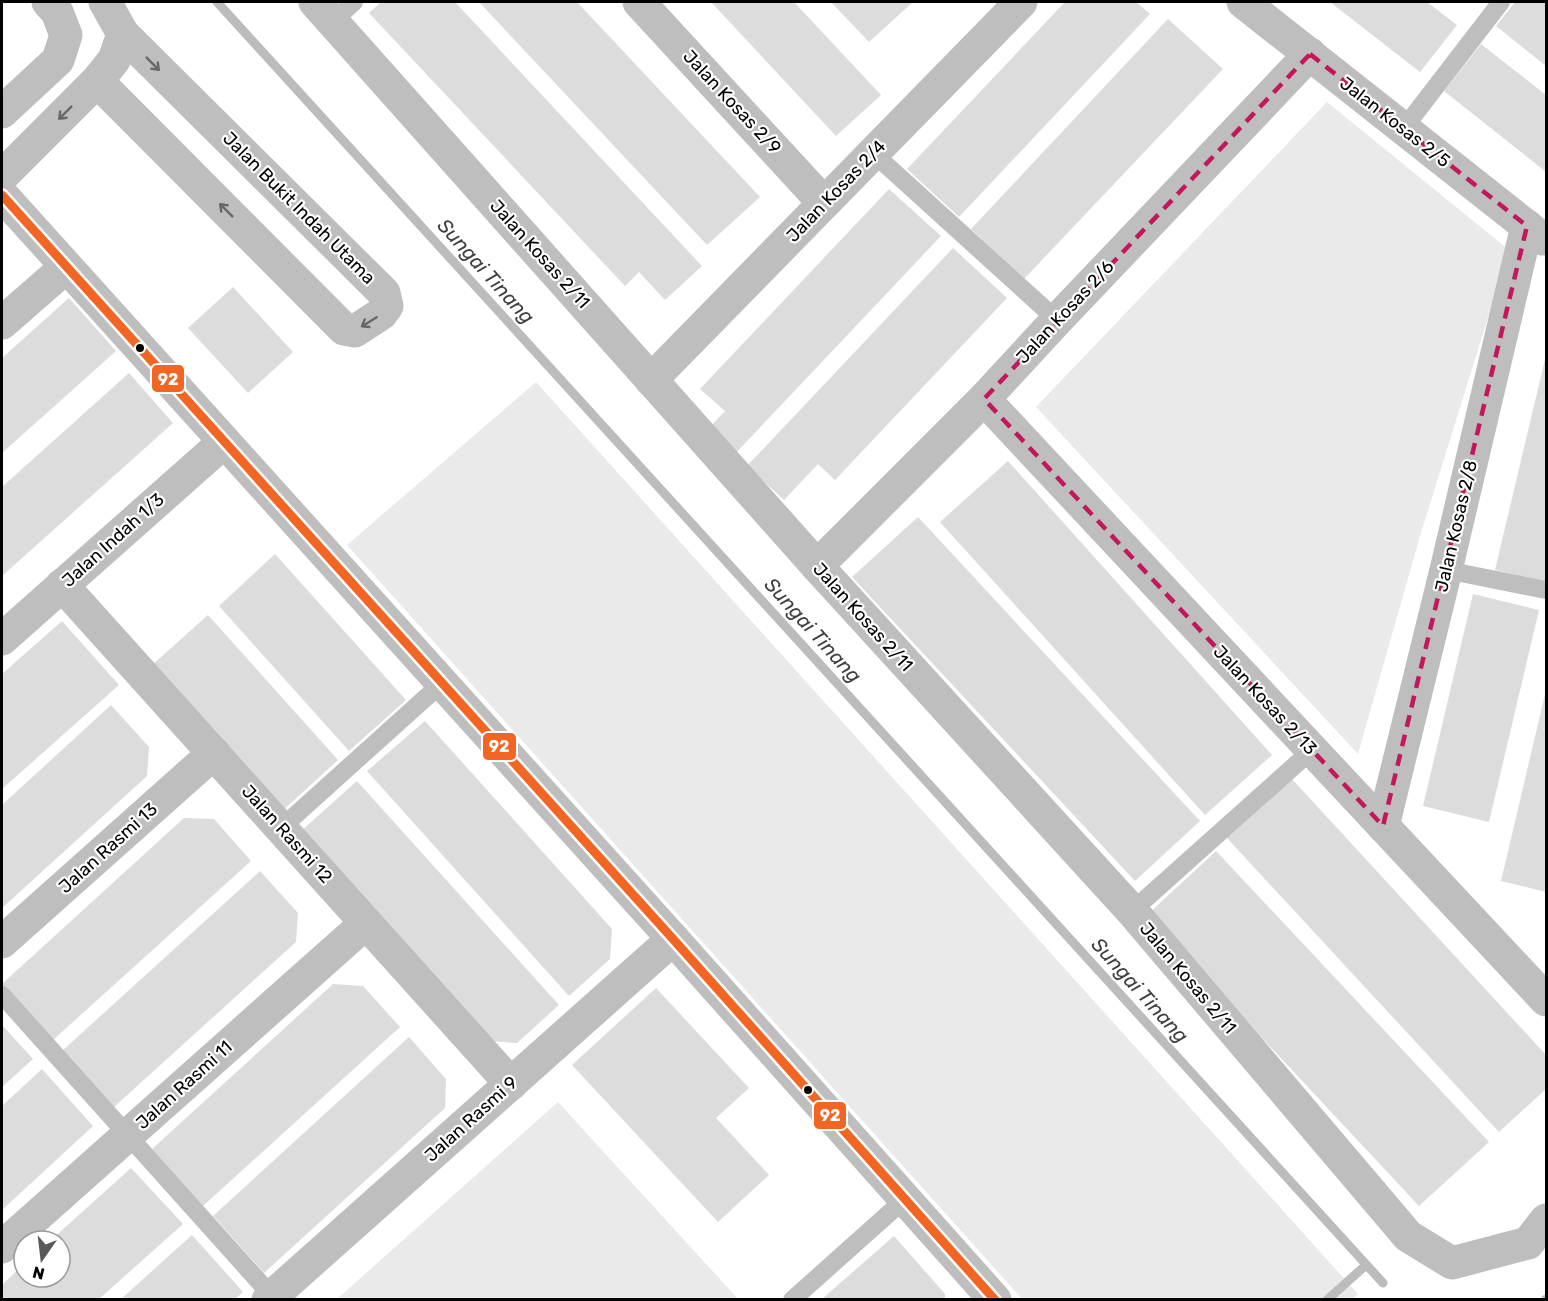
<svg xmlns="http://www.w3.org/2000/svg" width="1548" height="1301" font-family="Rubik,sans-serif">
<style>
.green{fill:#eaeaea}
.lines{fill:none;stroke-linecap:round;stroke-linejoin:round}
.stream{stroke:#bcbcbc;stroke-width:9}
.building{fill:#dcdcdc}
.service{stroke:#bebebe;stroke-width:18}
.minor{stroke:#bebebe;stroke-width:33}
.tertiary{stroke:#bebebe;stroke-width:33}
.bus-1-casing{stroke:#fff;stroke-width:14}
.bus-1{stroke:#f26522;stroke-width:9}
.oneway{stroke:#686868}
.marked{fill:none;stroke:#c2185b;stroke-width:4.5;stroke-dasharray:12 8;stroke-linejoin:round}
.bus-dot{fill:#000;stroke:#fff;stroke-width:2}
.labels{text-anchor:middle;stroke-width:4.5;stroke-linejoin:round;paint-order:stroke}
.street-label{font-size:18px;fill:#000;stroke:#fff}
.water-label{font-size:20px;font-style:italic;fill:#404040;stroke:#fff}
.line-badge{stroke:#fff;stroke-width:2}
.badge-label{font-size:16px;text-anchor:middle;font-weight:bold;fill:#fff}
</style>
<rect width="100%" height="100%" fill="#fff"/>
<g class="green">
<path d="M1327,102l182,148 -89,286 -62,218 -322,-347z"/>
<path d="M536,382l822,912 -7,6 -329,-1 -675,-754z"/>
<path d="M558,1102l180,197h-401z"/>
</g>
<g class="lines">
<g class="stream">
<path d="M217,2l1166,1281"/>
<path d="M1327,1300l39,-35"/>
<path d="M1546,1300v-1"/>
</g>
</g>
<g class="building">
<path d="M381,2h74l247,264 -37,34 -26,-28 -14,14 -256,-273z"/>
<path d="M479,2h98l183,195 -53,48z"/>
<path d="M711,2h83l87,93 -45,41z"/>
<path d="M831,2h82l-44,40z"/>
<path d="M1065,2h71l14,12 -191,203 -52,-48z"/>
<path d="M1330,2h97l30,23 -37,47z"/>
<path d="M1515,2h31v64l-50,-40z"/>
<path d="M1168,19l55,50 -199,210 -53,-50z"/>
<path d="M1481,44l65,51v77l-102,-81z"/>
<path d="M889,189l52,47 -208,220 -27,-25 19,-20 -25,-22z"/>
<path d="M953,248l54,50 -172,182 -17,-16 -34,36 -37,-34z"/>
<path d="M233,287l60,65 -45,41 -60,-65z"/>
<path d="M69,298l47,53 -114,102v-95z"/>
<path d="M1546,355v227l-51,-12z"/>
<path d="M129,373l44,50 -171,153v-89z"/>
<path d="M1008,461l264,294 -67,60 -265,-293z"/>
<path d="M918,517l282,304 -65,60 -283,-304z"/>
<path d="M275,554l131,146 -57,51 -130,-145z"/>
<path d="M1473,594l66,16 -50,212 -66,-16z"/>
<path d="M208,615l130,145 -57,52 -130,-146z"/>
<path d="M62,621l57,64 -117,104v-115z"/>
<path d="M1546,690v202l-45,-11z"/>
<path d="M111,705l38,42 -2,29 -145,132v-103z"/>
<path d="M425,721l187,208 -2,30 -41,37 -202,-225z"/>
<path d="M1292,779l254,276v34l-47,43 -272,-294z"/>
<path d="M357,781l202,224 -42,38 -29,-2 -188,-209z"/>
<path d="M184,818l30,1 37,42 -198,179 -51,-56z"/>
<path d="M1216,851l273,291 -70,64 -272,-291z"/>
<path d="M260,871l38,42 -2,29 -182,165 -52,-56z"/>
<path d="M333,984l30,2 37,41 -197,179 -51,-57z"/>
<path d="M656,988l93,100 -33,30 53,57 -51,47 -146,-157z"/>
<path d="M2,1025l31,34 -31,28z"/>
<path d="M409,1037l37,42 -1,29 -181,165 -51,-57z"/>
<path d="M42,1069l51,57 -91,84v-104z"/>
<path d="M131,1168l52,56 -84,75h-97v-14l22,-21v13h36v-36h-10z"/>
<path d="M192,1235l51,57 -8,7h-114z"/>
<path d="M894,1236l51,58v5h-123z"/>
</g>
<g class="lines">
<g class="service">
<path d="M333,21l21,-19"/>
<path d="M1404,128l97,-126"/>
<path d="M873,153l184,167"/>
<path d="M1446,570l100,20"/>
<path d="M281,828l161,-145"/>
<path d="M1132,911l180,-161"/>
<path d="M2,995l270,301"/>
<path d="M792,1300l113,-101"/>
</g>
<g class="minor">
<path d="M315,2l502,564 315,345 276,325 44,27 76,-20 18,-23"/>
<path d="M639,2l185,201"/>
<path d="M1243,2l300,237"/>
<path d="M2,195l671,744 322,361"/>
<path d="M2,323l64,-56"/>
<path d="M651,380l370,-378"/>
<path d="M984,399l562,601"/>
<path d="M817,566l167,-167 73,-79 253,-266"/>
<path d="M62,585l449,499"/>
<path d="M2,639l222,-197"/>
<path d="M1383,826l63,-256 81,-344"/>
<path d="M2,942l212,-189"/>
<path d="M2,1247l364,-324"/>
<path d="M268,1300l405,-361"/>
</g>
<g class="tertiary">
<path d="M97,81l247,248 11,2 26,-17 6,-8 -3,-13 -261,-259 -18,-32"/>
<path d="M2,112l56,-52 8,-25 -9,-23 -9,-10"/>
<path d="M2,176l95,-95 17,-21 9,-26"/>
</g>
<g class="bus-1-casing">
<path id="bus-1" d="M2,195l671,744 322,361"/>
</g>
<use href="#bus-1" class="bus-1"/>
</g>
<defs><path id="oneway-shaft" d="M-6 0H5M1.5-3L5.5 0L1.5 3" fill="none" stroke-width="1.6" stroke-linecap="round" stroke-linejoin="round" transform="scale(1.5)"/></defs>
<g class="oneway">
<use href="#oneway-shaft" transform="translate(153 64) rotate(45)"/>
<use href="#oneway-shaft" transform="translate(65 113) rotate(135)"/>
<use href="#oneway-shaft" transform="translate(226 210) rotate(-135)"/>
<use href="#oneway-shaft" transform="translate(369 322) rotate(148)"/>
</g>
<path class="marked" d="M1310,54l217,172 -144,600 -399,-427z"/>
<g class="bus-dot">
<circle cx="140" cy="348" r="5"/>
<circle cx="808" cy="1090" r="5"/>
</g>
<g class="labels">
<g class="street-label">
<text transform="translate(732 102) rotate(47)" y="6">Jalan Kosas 2/9</text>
<text transform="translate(1395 122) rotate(38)" y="6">Jalan Kosas 2/5</text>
<text transform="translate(836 191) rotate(-46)" y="6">Jalan Kosas 2/4</text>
<text transform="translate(299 208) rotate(45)" y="6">Jalan Bukit Indah Utama</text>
<text transform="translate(540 254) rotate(48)" y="6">Jalan Kosas 2/11</text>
<text transform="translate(1065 312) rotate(-47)" y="6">Jalan Kosas 2/6</text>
<text transform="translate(1456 526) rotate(-77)" y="6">Jalan Kosas 2/8</text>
<text transform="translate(113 540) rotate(-42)" y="6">Jalan Indah 1/3</text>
<text transform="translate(863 617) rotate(48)" y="6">Jalan Kosas 2/11</text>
<text transform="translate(1265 700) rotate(47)" y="6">Jalan Kosas 2/13</text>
<text transform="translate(287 834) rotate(48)" y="6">Jalan Rasmi 12</text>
<text transform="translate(108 848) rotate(-42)" y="6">Jalan Rasmi 13</text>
<text transform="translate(1188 978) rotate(50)" y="6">Jalan Kosas 2/11</text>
<text transform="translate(184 1085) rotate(-42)" y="6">Jalan Rasmi 11</text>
<text transform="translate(471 1119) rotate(-42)" y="6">Jalan Rasmi 9</text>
</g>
<g class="water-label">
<text transform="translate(486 271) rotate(48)" y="7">Sungai Tinang</text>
<text transform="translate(813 630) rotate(48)" y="7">Sungai Tinang</text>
<text transform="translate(1140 990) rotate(48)" y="7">Sungai Tinang</text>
</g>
</g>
<g class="line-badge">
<rect x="151" y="364" width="34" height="29" rx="6" fill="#f26522"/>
<rect x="482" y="732" width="35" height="29" rx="6" fill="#f26522"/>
<rect x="813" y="1101" width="34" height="29" rx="6" fill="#f26522"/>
</g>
<g class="badge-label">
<text x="168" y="385">92</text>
<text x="499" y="752">92</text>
<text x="830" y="1121">92</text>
</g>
<rect width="1548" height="1301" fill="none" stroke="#000000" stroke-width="6"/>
<g transform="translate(42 1259) rotate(194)"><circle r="28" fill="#ffffff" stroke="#999999" stroke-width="1.5"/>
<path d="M0-4.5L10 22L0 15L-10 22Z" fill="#595959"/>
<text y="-9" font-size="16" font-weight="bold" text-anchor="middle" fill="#000000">N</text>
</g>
</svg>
